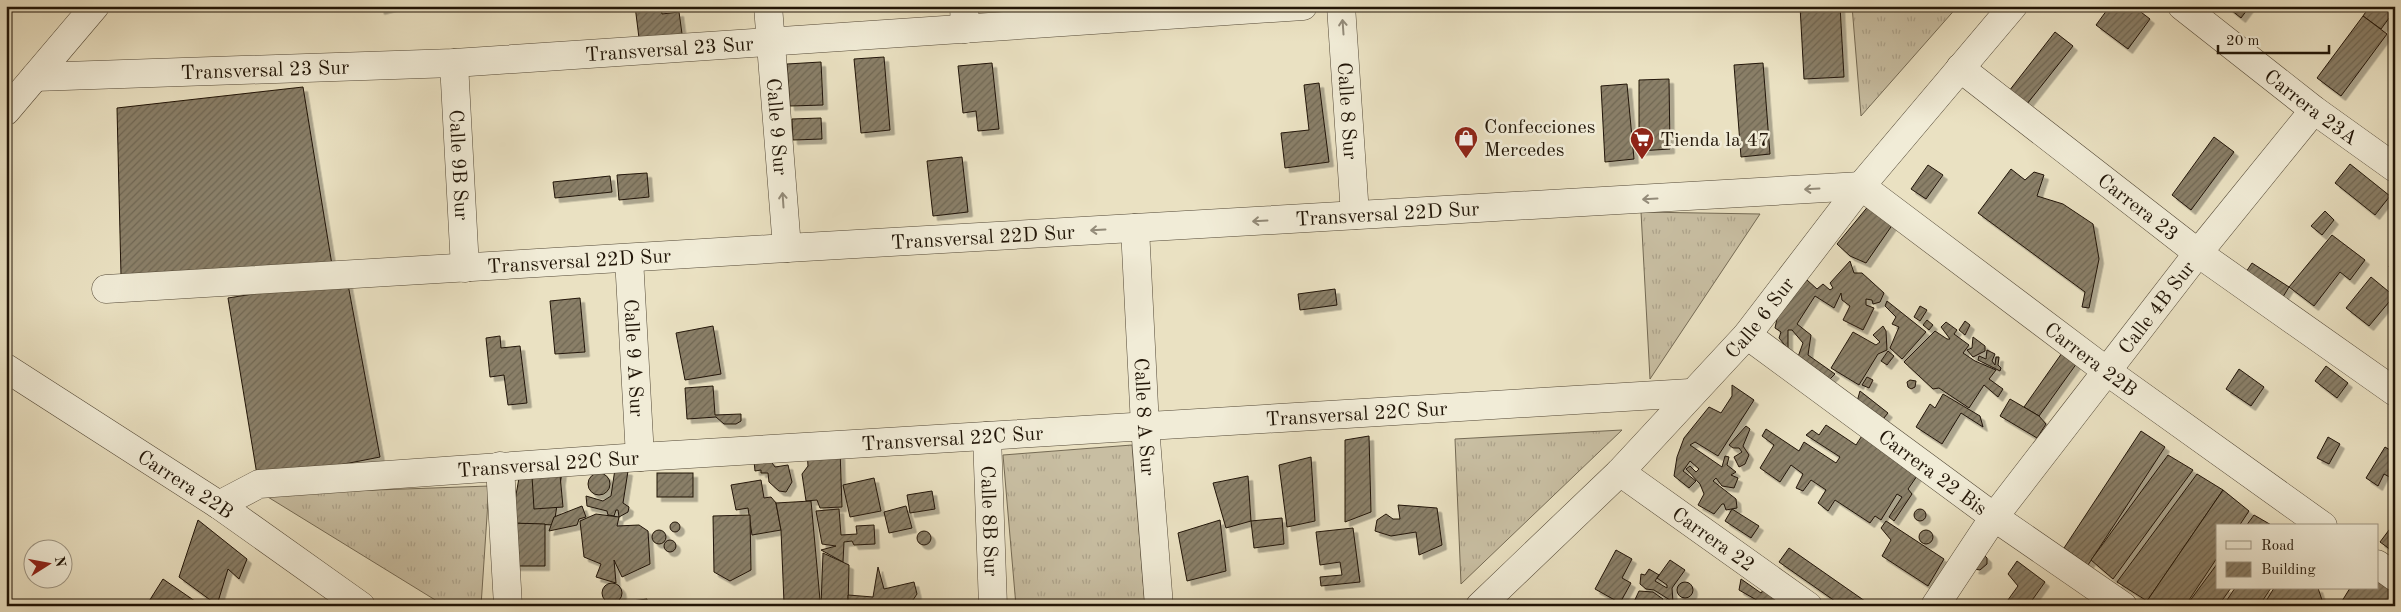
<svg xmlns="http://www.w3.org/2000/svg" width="2401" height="612" font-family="'Old Standard TT',serif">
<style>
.grass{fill:url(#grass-tufts);stroke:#746a54}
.building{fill:url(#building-hatch);stroke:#211507;filter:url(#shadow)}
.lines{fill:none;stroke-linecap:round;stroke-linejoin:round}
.pedestrian-casing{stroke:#534836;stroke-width:29}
.minor-casing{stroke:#534836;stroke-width:29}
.tertiary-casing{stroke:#534836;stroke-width:29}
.pedestrian{stroke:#f1ecd7;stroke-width:28}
.minor{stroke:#f1ecd7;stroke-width:28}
.tertiary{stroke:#f1ecd7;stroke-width:28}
.oneway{stroke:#938b79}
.labels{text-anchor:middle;stroke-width:5;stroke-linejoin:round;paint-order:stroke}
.street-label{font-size:20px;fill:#211507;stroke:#f1ecd7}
.poi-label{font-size:20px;fill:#211507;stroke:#f1ecd7;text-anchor:start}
</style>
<defs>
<pattern id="grass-tufts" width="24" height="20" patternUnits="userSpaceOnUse" patternTransform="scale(1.25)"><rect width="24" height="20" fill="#c8bea2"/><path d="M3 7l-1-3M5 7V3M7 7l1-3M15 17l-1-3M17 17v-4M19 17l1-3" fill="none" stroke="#aca28a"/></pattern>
<pattern id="building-hatch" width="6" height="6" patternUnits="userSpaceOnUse" patternTransform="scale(1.25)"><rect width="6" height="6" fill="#8a7f68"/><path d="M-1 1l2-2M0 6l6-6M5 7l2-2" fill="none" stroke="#706754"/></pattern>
<filter id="shadow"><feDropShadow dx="4.5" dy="4.5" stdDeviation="0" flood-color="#0004"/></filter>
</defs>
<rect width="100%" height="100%" fill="#eae1c2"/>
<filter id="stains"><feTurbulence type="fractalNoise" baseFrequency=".004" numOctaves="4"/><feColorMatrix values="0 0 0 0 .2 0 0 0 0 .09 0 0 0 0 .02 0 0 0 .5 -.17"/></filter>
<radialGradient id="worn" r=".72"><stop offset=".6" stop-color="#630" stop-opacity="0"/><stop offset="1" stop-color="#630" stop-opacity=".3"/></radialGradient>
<g class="grass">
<path d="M977,6h127l-126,9z"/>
<path d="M1852,6h106l-97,110z"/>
<path d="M1641,212l119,2 -110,165z"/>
<path d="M1622,430l-161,154 -6,-145z"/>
<path d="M1132,445l13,161h-129l-13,-151z"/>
<path d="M489,486l-8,120h-36l-182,-112z"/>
</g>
<g class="building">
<path d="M379,6h16l-15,4z"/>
<path d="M635,6h26l1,8 17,-2 4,29 -43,5z"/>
<path d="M1800,6h40l4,71 -40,2z"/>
<path d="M2110,6h23l17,13 -22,30 -32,-24z"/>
<path d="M2226,6h24l-9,12z"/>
<path d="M2370,6h25v4l-14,19 -18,-13z"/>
<path d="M2363,16l24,18 -46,62 -24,-18z"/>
<path d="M2055,32l18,14 -46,58 -18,-13z"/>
<path d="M884,57l6,73 -29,3 -7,-74z"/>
<path d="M821,62l2,43 -33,1 -3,-42z"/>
<path d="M992,63l7,66 -21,2 -2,-20 -13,2 -5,-47z"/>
<path d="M1763,63l7,91 -29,3 -7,-92z"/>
<path d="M1669,79l1,70 -31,2v-71z"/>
<path d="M1319,83l10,79 -44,6 -4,-35 28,-3 -5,-45z"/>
<path d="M1627,84l7,75 -29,3 -4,-76z"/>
<path d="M303,87l30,184 -212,5 -4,-168z"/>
<path d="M821,118l1,21 -29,1 -1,-21z"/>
<path d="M2214,137l20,15 -43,58 -19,-15z"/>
<path d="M962,157l6,55 -35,4 -6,-55z"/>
<path d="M2350,164l40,32 -15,19 -40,-32z"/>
<path d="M1928,165l15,10 -17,24 -15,-10z"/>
<path d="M2011,169l14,11 9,-8 10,3 -7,21 26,8 30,20 6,35 -10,49 -7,-1 3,-15 -107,-79z"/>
<path d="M647,173l2,24 -30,3 -2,-25z"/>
<path d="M610,176l2,16 -57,6 -2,-16z"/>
<path d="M1870,204l23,20 -27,39 -16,-7 -13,-12z"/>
<path d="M2325,211l9,9 -12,15 -11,-9z"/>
<path d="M2332,235l33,25 -15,20 -10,-8 -26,34 -25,-19z"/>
<path d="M2395,257v14l-6,-4z"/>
<path d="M1850,261l4,12h8l22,20 -4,9 -7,2 -1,-4 -6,-1v6l8,3 -11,22 -20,-10 7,-14 -8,-6 -1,-7 -7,15 -19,-12 -18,28 14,11 -3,20 27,19 -11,11 -29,-20 8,-22 -11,-13h-4v19l-9,-11 2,-6 -6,-4 3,-14 29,-34 10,9 6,-5 7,6 3,-2 -3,-5z"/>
<path d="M2252,263l37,24 -11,18 -38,-24z"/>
<path d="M2371,277l23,19 -25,30 -23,-18z"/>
<path d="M347,279l33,178 -122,24 -30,-183z"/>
<path d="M1335,289l2,16 -37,5 -2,-16z"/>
<path d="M580,298l5,54 -30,2 -5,-53z"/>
<path d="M1887,301l39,31 -24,27 -12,-11 9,-21 -7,-3 4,-7 -11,-11z"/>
<path d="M1920,306l7,4 -7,11 -6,-4z"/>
<path d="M1927,320l6,5 -4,5 -6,-5z"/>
<path d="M1965,321l5,4 -5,10 -6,-5z"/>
<path d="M1946,322l11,8 -3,4 15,11 -6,8 12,8 21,9 -7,9 14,10 -5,8 -14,-12 -15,23 -30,-20 -6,1 -29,-27 31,-31 12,8h3l-9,-12z"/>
<path d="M713,326l8,48 -36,6 -9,-47z"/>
<path d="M1883,326l3,5 1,19 -9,4 -19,31 -28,-17 22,-36 23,13 4,-3 -7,-7z"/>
<path d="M500,336l1,12 19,-2 7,57 -19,2 -4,-30 -14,2 -4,-39z"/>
<path d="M1973,337l12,9v5l-12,6 -6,-7 5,-2z"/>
<path d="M1987,350l8,4 -3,7 3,4 1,-8h3l-1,8 3,3 -1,3 -22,-11 1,-4 7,3z"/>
<path d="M1888,351l6,5 -7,9 -6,-4z"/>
<path d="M2062,353l15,10 -38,53 -15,-9z"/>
<path d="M2326,366l22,17 -11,15 -22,-17z"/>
<path d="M2239,369l25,18 -13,19 -25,-17z"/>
<path d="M1867,377l6,3 -4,8 -7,-3z"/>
<path d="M1910,380l6,1 -1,6 -4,2 -3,-2 -1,-5z"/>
<path d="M1732,385l22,15 -36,56 -23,-14 -5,3 32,22 3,-11 4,1 -2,8 9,7 -5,3 7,3 -4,10 -12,-2 -6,-8 -3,3 23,18 1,9 -11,2 -2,-6h-2l-8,10 -16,-9 6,-11 -4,-10 -14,-15 4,-3 6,6 3,-3 -9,-8 -7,10 13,10 -7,7 -15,-12 3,-19 7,-19 25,-31 12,6 11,-17z"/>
<path d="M713,386l2,29 26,-1v7l-5,3h-12l-8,-7 -29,2 -2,-31z"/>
<path d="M1860,391l28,22 -9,11 -23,-19z"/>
<path d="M1943,394l37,22 3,11 -22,-14 -19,31 -26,-17 14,-23 5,4z"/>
<path d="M2010,399l29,17 7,8 -9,14 -37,-22z"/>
<path d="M1826,425l30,20 11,-17 57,38 -16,23 4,5 -18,27 -5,-4 13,-20 -5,-3 -16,26 -6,-4 -5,7 -35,-23 -7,11 -10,-8 8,-13 -15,-10 -8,11 -7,-3 7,-14 -12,-9 -11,17 -20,-14 14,-23 -12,-9 4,-7 33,22 5,-9 32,21 4,-6 -34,-22 6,-5 7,5z"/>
<path d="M1746,426l4,3 -7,17 6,9 -4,9 -6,3 -5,-10 8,-5 -3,-4h-6l-4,-3z"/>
<path d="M2141,431l24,16 -77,118 -24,-17z"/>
<path d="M1369,436l2,76 -26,10v-82z"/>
<path d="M2328,437l12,7 -11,20 -12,-6z"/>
<path d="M2385,447l10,6v27l-11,-6 -6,12 -12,-8z"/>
<path d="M807,450h33l2,57 -22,1 -3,-8 -11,1 -4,-27 6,-8z"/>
<path d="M2168,455l25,15 -80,109 -22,-19z"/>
<path d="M1311,457l4,64 -28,6 -8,-62z"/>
<path d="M770,460l5,7 13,-2 4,17 -6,10 -7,-1 -10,-9 -1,-9h-7v-3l-6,1 -1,-10z"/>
<path d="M615,469l13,2 -5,32 6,4 -1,5 -9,5 -1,-7h-2l-2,6 -6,-1 -1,-4 -20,-5 -1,-10 17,5 8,-5z"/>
<path d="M562,472l-8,53 -43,-2 8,-45z"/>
<circle cx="599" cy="484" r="11"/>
<rect x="657" y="473" width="36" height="24"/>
<path d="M2197,474l26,16 -76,111 -30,-19z"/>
<path d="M560,475l3,32 -29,2 -2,-33z"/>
<path d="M1248,476l3,45 -25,7 -13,-45z"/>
<path d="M874,478l7,33 -31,6 -7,-32z"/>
<path d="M761,480l3,18 7,-1 5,6 5,27 -29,5 -4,-27 -12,2 -5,-25z"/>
<path d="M2223,490l26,21 -10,15h-22v32l-32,48h-31l-7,-5z"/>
<path d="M932,491l3,18 -25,4 -3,-18z"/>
<path d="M811,501l9,99 -36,3 -3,-73 -5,-27z"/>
<path d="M1398,505l39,3 5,37 -23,10 -3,-23 -25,4 -16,-5 2,-11 9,-6 7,5h7z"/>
<path d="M582,506l4,11 -7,2 -2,6 -28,6 5,-14z"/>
<path d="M906,506l6,22 -23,5 -5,-21z"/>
<circle cx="1920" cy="515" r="6"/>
<path d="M839,509l2,26 16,-1 -1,-8 18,-1 1,19 -21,1 -2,-4 -8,1 -1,20 -22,-12 15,-4 -14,-2 -6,-33z"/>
<path d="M1732,509l27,17 -8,12 -26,-17z"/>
<path d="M596,514l23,3 -2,9 22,-1 9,6 2,33 -28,13 -8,-17 2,23 -20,-6 5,-13 -17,-7 -4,-36z"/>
<path d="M750,515l1,55 -21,11 -16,-9 -1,-56z"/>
<path d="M2254,515l19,11h-27z"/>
<path d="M1282,518l2,26 -30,4 -3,-27z"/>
<path d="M198,520l49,39 -8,20 -11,-10 -11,36 -38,-28z"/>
<path d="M1220,520l6,51 -39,10 -9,-48z"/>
<path d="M1886,521l58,38 -16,27 -46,-30 9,-16 -10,-12z"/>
<path d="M2395,522v31l-15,-11z"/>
<circle cx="675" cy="527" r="5"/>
<path d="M511,523l34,1v42h-34z"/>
<path d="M1353,528l7,54 -39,4 -1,-9 22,-2 -2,-13 -20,3 -4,-33z"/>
<circle cx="1926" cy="537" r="7"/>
<circle cx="659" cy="537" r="7"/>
<circle cx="924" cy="538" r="7"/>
<circle cx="670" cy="546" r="6"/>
<path d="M1789,548l83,58h-30l-63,-44z"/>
<path d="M1616,550l16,9 -10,19 9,5 -11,20 -25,-14z"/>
<path d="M823,553l26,12 -1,41h-27z"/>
<path d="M1983,554l4,4v6l-7,6 -6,-1z"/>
<path d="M1670,560l15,10 -13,18 1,14 -19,-12 -8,-1 -6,-5 1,-10 4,1 4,-6 10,6 -4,6 12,7v-3l-10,-7z"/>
<path d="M2017,561l28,21 -17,24 -23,-2 13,-18 -10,-12z"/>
<path d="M2217,564v24h14l-13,18h-32z"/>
<path d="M878,567l6,22 30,-7 3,12 -4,6 -12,6h-53v-11l25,2z"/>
<path d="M163,579l39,27h-56z"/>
<path d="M1741,579l20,14 7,-10 13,10 -7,13h-7l-28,-16z"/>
<path d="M2377,579l18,11v16h-56l11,-18h27z"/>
<circle cx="1685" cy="590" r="8"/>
<circle cx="612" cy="593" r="10"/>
<path d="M2235,588h36l-12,18h-36z"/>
<path d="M2274,588h44l6,18h-61z"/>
<path d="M1639,591l14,1 10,7 -4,7h-27z"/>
<path d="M647,599v7h-46l16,-3z"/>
<path d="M1666,600l14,3 6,3h-23z"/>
</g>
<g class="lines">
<g class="pedestrian-casing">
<g id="pedestrian">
<path d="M964,6l1,23"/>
<path id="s1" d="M454,63l11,205"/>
<path id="s2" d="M1960,68l238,185 197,139"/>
<path id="s3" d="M35,77l419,-14 849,-57"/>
<path id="s4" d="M1861,186l247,186 215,154"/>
<path id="s5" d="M1135,228l10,198 14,180"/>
<path id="s6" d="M629,258l11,199"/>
<path id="s7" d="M106,289l681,-41"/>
<path id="s8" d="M1747,335l247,182 129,89"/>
<path id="s9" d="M987,436l6,170"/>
<path d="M500,466l8,140"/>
<path id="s10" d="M219,505l40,-21 381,-27 1050,-64"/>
<path d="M2377,564l18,13"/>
</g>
</g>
<g class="minor-casing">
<g id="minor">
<path id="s11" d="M768,6l19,242 1074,-62"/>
<path id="s12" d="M1341,6l14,209"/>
<path id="s13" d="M2182,6l132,104 81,58"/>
<path d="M6,111l89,-105"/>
<path id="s14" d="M1620,472l188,134"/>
<path id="s15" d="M1480,606l140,-134 127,-137 114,-149 152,-180"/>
<path id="s16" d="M1935,606l59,-89 204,-264 116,-143"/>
</g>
</g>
<g class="tertiary-casing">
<g id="tertiary">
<path id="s17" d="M6,368l213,137 142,101"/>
</g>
</g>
<use href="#pedestrian" class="pedestrian"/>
<use href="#minor" class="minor"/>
<use href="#tertiary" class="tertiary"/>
</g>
<defs><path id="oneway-shaft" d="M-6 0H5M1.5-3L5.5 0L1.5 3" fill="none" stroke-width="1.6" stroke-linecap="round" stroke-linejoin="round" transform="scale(1.25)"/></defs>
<g class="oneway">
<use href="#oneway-shaft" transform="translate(1343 27) rotate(-94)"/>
<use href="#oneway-shaft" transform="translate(1812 189) rotate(177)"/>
<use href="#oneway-shaft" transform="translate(1650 199) rotate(177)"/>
<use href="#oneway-shaft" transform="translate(783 200) rotate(-94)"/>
<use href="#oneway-shaft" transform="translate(1260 221) rotate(177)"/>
<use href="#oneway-shaft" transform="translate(1098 230) rotate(177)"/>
</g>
<defs>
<g id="shop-pin" transform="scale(1.25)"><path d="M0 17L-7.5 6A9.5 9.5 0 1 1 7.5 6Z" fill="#8f2418" stroke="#f1ecd7"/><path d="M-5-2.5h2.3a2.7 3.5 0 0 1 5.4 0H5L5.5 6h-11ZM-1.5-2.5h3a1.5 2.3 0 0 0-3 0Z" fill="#fff"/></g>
<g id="supermarket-pin" transform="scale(1.25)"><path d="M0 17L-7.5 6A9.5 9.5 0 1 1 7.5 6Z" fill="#8f2418" stroke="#f1ecd7"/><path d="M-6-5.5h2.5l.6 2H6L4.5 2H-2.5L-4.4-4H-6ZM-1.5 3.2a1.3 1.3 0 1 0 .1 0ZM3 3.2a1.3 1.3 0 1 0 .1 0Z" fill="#fff"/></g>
</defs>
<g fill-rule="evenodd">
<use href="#shop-pin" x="1466" y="138"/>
<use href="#supermarket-pin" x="1642" y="139"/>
</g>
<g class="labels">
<g class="street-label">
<text dy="7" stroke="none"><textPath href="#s3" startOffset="635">Transversal 23 Sur</textPath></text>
<text dy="7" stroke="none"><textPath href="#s3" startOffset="230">Transversal 23 Sur</textPath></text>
<text dy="7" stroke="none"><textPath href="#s13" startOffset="164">Carrera 23A</textPath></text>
<text dy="7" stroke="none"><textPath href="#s12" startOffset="105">Calle 8 Sur</textPath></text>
<text dy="7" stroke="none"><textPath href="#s11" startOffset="121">Calle 9 Sur</textPath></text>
<text dy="7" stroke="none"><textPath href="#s1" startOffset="102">Calle 9B Sur</textPath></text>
<text dy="7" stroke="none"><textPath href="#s2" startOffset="226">Carrera 23</textPath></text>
<text dy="7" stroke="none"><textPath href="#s11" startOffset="844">Transversal 22D Sur</textPath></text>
<text dy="7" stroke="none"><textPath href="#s11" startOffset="439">Transversal 22D Sur</textPath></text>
<text dy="7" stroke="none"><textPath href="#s7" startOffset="474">Transversal 22D Sur</textPath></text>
<text dy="7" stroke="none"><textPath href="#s16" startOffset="372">Calle 4B Sur</textPath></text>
<text dy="7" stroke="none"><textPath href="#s15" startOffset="402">Calle 6 Sur</textPath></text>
<text dy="7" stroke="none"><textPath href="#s6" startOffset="100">Calle 9 A Sur</textPath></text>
<text dy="7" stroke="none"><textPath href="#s4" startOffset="288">Carrera 22B</textPath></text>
<text dy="7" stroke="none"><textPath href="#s10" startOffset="1145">Transversal 22C Sur</textPath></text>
<text dy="7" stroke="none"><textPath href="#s5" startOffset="189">Calle 8 A Sur</textPath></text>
<text dy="7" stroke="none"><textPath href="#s10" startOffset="740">Transversal 22C Sur</textPath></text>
<text dy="7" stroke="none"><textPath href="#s10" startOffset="335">Transversal 22C Sur</textPath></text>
<text dy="7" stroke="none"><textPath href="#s8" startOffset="231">Carrera 22 Bis</textPath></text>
<text dy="7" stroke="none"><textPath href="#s17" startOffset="214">Carrera 22B</textPath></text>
<text dy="7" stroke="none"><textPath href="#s9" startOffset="85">Calle 8B Sur</textPath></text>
<text dy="7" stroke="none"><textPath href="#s14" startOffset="115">Carrera 22</textPath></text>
</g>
<g class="poi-label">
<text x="1484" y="133">Confecciones<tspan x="1484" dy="23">Mercedes</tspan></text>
<text x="1660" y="146">Tienda la 47</text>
</g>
</g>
<rect width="2401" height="612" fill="none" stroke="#eae1c2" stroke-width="25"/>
<rect x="8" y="8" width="2386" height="597" fill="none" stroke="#211507" stroke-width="2.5"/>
<rect x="12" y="12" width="2376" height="587" fill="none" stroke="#211507"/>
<rect x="2216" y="524" width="162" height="65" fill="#f1ecd7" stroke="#9e9684"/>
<rect x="2226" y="541" width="25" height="8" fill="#f1ecd7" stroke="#9e9684"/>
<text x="2261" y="550" font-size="15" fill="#211507">Road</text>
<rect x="2226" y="562" width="25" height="15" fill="url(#building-hatch)" stroke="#9e9684"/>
<text x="2261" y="574" font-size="15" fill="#211507">Building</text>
<g transform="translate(48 564) rotate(79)"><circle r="24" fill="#f1ecd7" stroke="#9e9684"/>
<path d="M0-4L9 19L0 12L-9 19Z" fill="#8f2418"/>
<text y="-8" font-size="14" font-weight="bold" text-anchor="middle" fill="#211507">N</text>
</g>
<path d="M2218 45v8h111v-8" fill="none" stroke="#211507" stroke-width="2.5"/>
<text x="2226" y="45" font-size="15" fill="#211507" stroke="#f1ecd7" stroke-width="4" paint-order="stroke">20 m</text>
<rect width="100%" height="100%" filter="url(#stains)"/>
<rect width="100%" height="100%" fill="url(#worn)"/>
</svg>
